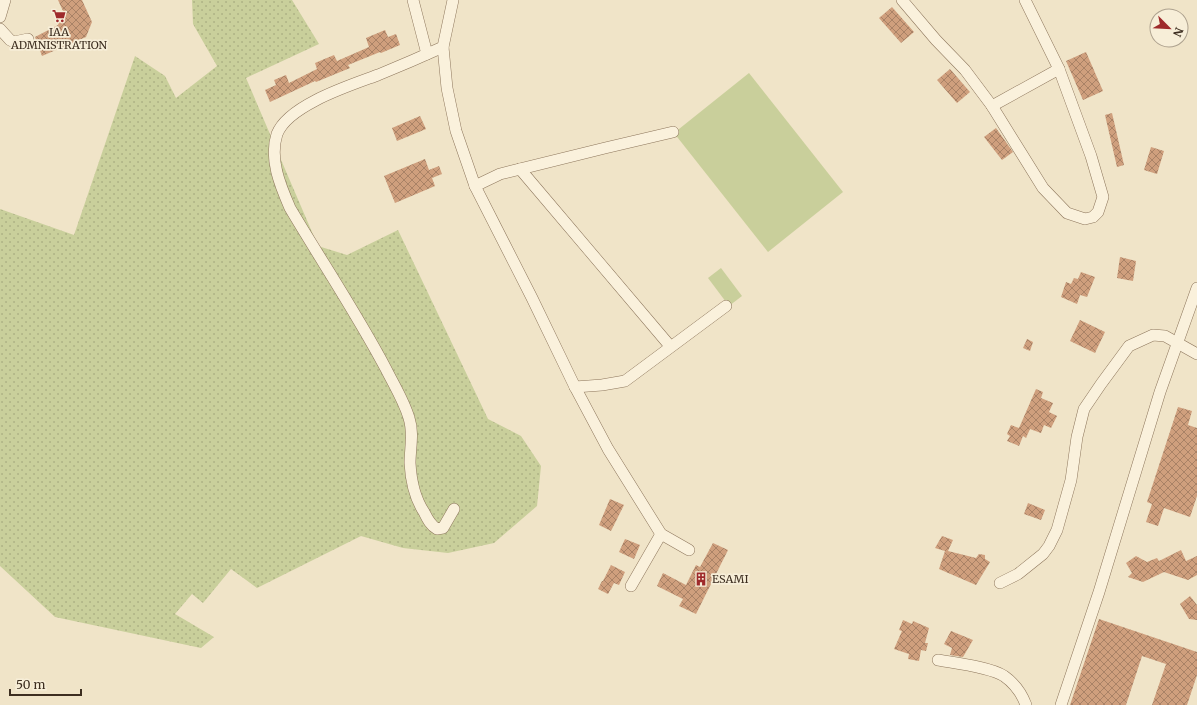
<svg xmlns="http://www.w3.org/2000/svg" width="1197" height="705" font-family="Merriweather,serif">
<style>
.grass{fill:url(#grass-dots)}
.garden{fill:#c9cf9b}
.building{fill:url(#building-cross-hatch)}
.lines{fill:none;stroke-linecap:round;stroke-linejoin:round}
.minor-casing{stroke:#8d765c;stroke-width:12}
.minor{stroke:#faf1dc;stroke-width:11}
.labels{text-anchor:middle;stroke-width:3.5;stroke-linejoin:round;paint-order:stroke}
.poi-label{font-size:11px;fill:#3d2e20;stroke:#f7eed8}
</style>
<defs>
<pattern id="grass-dots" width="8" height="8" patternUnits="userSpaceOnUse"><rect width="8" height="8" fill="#c9cf9b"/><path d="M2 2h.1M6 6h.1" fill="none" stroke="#aeb285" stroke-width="1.8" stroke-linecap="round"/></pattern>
<pattern id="building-cross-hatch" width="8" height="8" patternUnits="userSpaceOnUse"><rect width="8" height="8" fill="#cf9f7d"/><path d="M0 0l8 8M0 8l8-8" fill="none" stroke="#a98266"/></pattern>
</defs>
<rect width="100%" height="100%" fill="#f0e4c8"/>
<path class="grass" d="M192,0h100l27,44 -73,34 72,168 29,9 51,-25 90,189 33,17 20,30 -4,40 -43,37 -46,10 -45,-5 -42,-12 -104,52 -26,-19 -28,34 -11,-9 -17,20 39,23 -13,11 -146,-31 -55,-51v-357l74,26 61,-179 30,20 11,22 41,-32 -24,-42z"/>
<g class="garden">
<path d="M749,73l94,119 -75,60 -94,-119z"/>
<path d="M721,268l21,28 -13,10 -21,-28z"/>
</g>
<g class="building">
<path d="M58,0h24l10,22 -6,15 -44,19 -7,-19 23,-12 5,-14z"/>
<path d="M892,7l22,25 -13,11 -22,-25z"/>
<path d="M385,30l3,7 8,-3 4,11 -19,8 -1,-1 -32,13 2,3 -34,14 -1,-1 -45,21 -5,-12 11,-5 -2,-5 12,-5 3,8 28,-14 -2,-6 19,-8 3,6 32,-14 -3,-9z"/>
<path d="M1086,52l17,39 -20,9 -17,-39z"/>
<path d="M950,69l20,23 -13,11 -20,-23z"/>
<path d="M1112,113l12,52 -7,2 -12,-52z"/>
<path d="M420,116l6,13 -29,12 -5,-13z"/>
<path d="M996,128l17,24 -11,8 -18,-23z"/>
<path d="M1151,147l13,4 -7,23 -13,-4z"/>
<path d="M425,159l4,11 10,-4 3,8 -10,4 3,8 -40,17 -11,-27z"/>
<path d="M1120,257l16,4 -3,20 -16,-3z"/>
<path d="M1081,272l14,5 -8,20 -7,-2 -3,9 -16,-7 5,-15 5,2 3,-6 4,1z"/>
<path d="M1080,320l25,12 -10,21 -25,-12z"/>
<path d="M1027,339l6,3 -3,9 -7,-3z"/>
<path d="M1036,389l7,3 -2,6 12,5 -4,9 8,4 -6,12 -7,-3 -3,8 -11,-4 -4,9 -3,-2 -4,10 -12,-5 3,-5 -3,-2 4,-9 8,3z"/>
<path d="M1178,407l14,4 -4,14 9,3v68l-7,21 -26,-9 -6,18 -12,-4 6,-18 -5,-2z"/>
<path d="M610,499l14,6 -13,26 -12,-6z"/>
<path d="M1028,503l17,7 -4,10 -17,-6z"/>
<path d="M942,536l11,4 -5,11 28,7 3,-4 6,1v4l5,3 -14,23 -37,-16 6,-18 -10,-3z"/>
<path d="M625,539l15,6 -6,14 -15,-7z"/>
<path d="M713,543l15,7 -32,64 -17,-8 4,-7 -26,-13 6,-13 23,12 10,-20 4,2z"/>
<path d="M1181,550l5,11 11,-5v19l-9,5 -24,-8 -21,10 -15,-5 4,-4 -6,-10 10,-7 11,6 10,-4 2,3z"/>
<path d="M611,565l14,7 -6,13 -5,-2 -6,11 -10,-5 4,-8h1z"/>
<path d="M1190,596l7,9v15l-8,-1 -9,-15z"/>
<path d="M1099,619l98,33v23l-10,30h-35l14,-41 -24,-8 -16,49h-56z"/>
<path d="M903,620l9,4 1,-3 16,7 -4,15h3l-2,8 -5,-1 -2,11 -11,-2 1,-5 -15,-5 8,-18 -3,-1z"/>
<path d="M951,631l22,9 -10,17 -13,-2 2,-7 -8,-4z"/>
</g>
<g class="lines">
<g class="minor-casing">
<g id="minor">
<path d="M413,0l14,54"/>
<path d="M453,0l-10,47 4,41 9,43 19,55 57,112 43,89 33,62 53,85 28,16"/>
<path d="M902,0l34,40 29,30 27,36 51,82 24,25 18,6 8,-2 5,-5 5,-15 -12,-41 -32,-87 -34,-69"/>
<path d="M0,17l5,-17"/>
<path d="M0,29l10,11 4,2 14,-3"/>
<path d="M443,47c-22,10 -43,19 -65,28 -27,10 -90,30 -101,59 -8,25 3,51 13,74 32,54 67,106 96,161 8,16 18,32 23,49 5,15 1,31 1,45 1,18 4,34 14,49 3,6 6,13 13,17l6,-1 11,-19"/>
<path d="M992,106l67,-37"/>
<path d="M520,169l150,177"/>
<path d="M475,186l25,-12 105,-26 68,-16"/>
<path d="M575,387l27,-2 23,-4 101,-75"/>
<path d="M1000,583l18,-9 25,-20 6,-8 8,-16 14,-50 6,-43 7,-28 17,-25 28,-38 24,-11 12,1 32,18"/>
<path d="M631,586l30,-52"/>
<path d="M938,660c17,3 52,7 66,16 10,7 18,18 22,29"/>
<path d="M1061,705l38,-113 61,-200 37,-104"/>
</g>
</g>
<use href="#minor" class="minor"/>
</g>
<defs>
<g id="supermarket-bare" transform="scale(1.08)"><path d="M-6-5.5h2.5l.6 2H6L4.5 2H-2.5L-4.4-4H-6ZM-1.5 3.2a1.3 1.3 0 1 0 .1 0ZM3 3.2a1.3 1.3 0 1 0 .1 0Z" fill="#9e2a2b" stroke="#f7eed8" stroke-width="2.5" paint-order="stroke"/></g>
<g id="building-bare" transform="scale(1.08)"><path d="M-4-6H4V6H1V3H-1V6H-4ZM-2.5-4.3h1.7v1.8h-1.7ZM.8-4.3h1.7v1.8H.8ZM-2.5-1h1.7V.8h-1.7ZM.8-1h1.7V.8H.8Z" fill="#9e2a2b" stroke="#f7eed8" stroke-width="2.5" paint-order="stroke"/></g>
</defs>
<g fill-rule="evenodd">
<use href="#supermarket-bare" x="59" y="16"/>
<use href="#building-bare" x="701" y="579"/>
</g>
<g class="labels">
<g class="poi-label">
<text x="59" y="36">IAA<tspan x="59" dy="13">ADMNISTRATION</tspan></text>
<text x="712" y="583" text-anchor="start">ESAMI</text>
</g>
</g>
<g transform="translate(1169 28) rotate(114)"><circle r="19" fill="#f7eed8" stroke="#ada18e"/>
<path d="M0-3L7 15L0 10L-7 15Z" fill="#9e2a2b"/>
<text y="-6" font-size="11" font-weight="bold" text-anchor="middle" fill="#3d2e20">N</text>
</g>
<path d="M10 689v6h71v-6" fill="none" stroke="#3d2e20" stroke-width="2"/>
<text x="16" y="689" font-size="12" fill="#3d2e20" stroke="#f7eed8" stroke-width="3" paint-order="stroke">50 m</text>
</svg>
